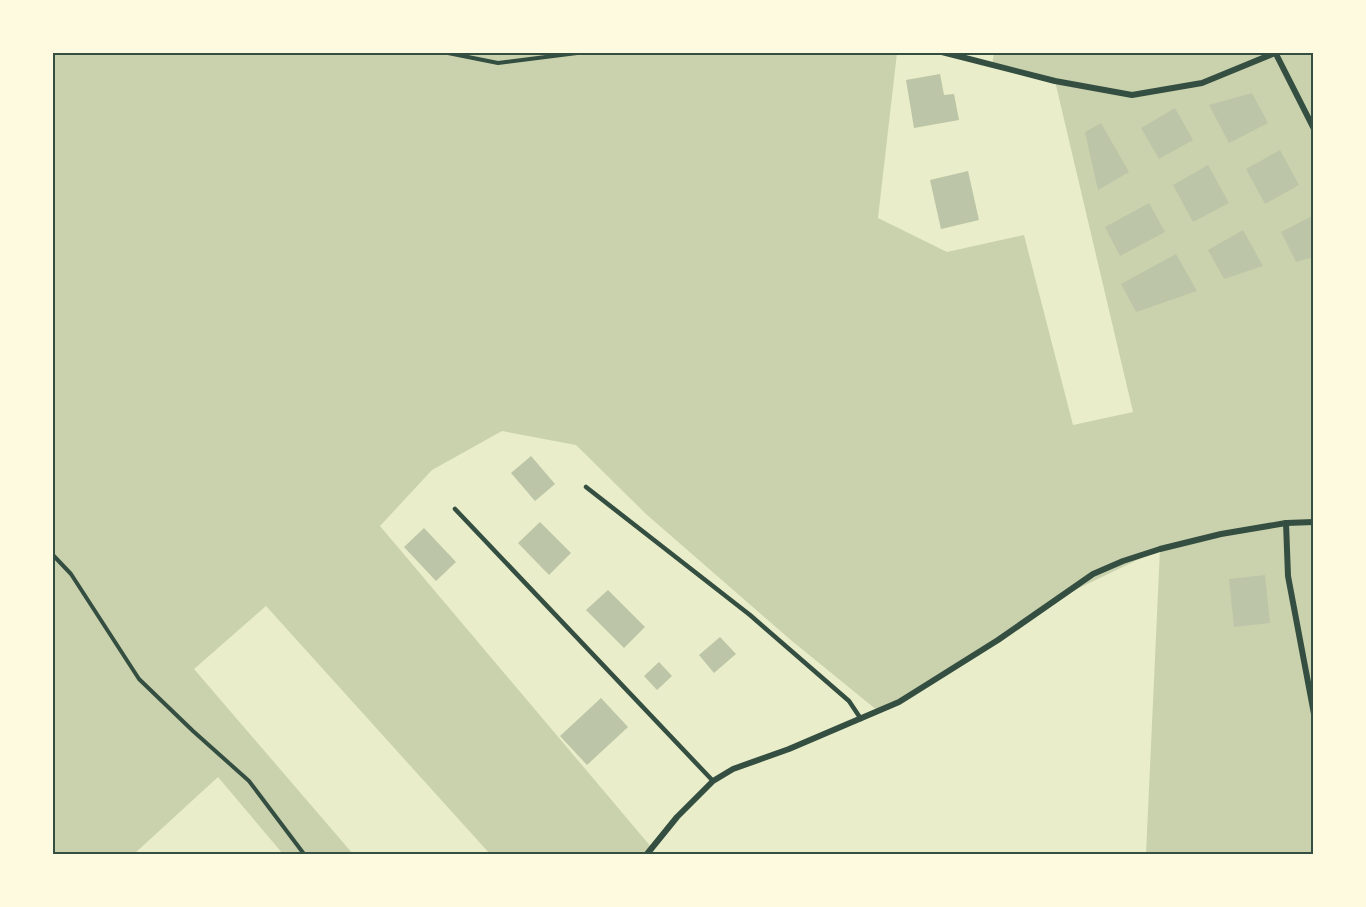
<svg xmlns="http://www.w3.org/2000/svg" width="1366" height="907" font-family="'Source Sans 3',sans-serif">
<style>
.green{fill:#cad2ad}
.building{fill:#bcc5a7}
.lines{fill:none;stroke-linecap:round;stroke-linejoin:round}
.path{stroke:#344e41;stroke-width:4}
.service{stroke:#344e41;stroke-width:4.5}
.minor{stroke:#344e41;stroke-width:6}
.neatline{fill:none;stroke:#344e41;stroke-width:2}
</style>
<rect width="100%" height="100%" fill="#e9edc9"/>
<path class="green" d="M410,52l53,4 3,-4 431,1 -19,165 69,34 77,-17 49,190 60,-13 -78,-331 -63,-16 2,-12h319v801h-167l14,-305 -108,52 -104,72 -70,38 -86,-70 -146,-127 -70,-69 -74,-14 -70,39 -52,56 272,322 -5,6h-157l-224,-248 -72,63 159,185h-70l-65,-77 -84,77h-81l-1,-801z"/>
<g class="building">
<path d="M940,74l4,21 10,-1 5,26 -45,8 -8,-48z"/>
<path d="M1252,93l16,30 -39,20 -20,-38z"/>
<path d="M1175,108l18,32 -34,19 -18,-31z"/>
<path d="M1101,123l28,49 -31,18 -13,-58z"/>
<path d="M1280,150l19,35 -34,19 -19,-35z"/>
<path d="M1208,165l21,38 -36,19 -20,-37z"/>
<path d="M968,171l11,49 -38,9 -11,-49z"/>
<path d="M1149,203l16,29 -45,24 -15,-29z"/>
<path d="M1314,215v42l-18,5 -15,-30z"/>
<path d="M1243,230l20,36 -39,13 -16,-29z"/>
<path d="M1176,254l21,37 -61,21 -15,-28z"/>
<path d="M531,456l24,28 -20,17 -24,-28z"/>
<path d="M540,522l31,31 -22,22 -31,-32z"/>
<path d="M424,528l32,34 -20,19 -32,-34z"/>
<path d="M1265,575l5,48 -36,4 -5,-48z"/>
<path d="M608,590l37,37 -21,21 -38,-38z"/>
<path d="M720,637l16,17 -22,19 -15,-18z"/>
<path d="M659,662l13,14 -15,14 -13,-14z"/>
<path d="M601,698l27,29 -41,38 -27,-29z"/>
</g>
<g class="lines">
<g class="path">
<path d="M443,52l55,11 87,-11"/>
<path d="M52,554l19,20 68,105 54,52 56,50 55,73"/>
</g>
<g class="service">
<path d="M586,487l164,128 99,86 12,18"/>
<path d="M455,509l258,272"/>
</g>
<g class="minor">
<path d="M942,52l113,29 77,14 70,-12 73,-30"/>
<path d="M1275,52l39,77"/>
<path d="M1286,523l2,53 26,138"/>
<path d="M647,854l30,-37 36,-36 20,-12 56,-20 110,-47 99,-62 95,-66 30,-13 37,-12 61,-15 65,-11 28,-1"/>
</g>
</g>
<rect width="1366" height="907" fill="none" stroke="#fefae0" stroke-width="108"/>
<rect x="54" y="54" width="1258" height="799" class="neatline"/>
</svg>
